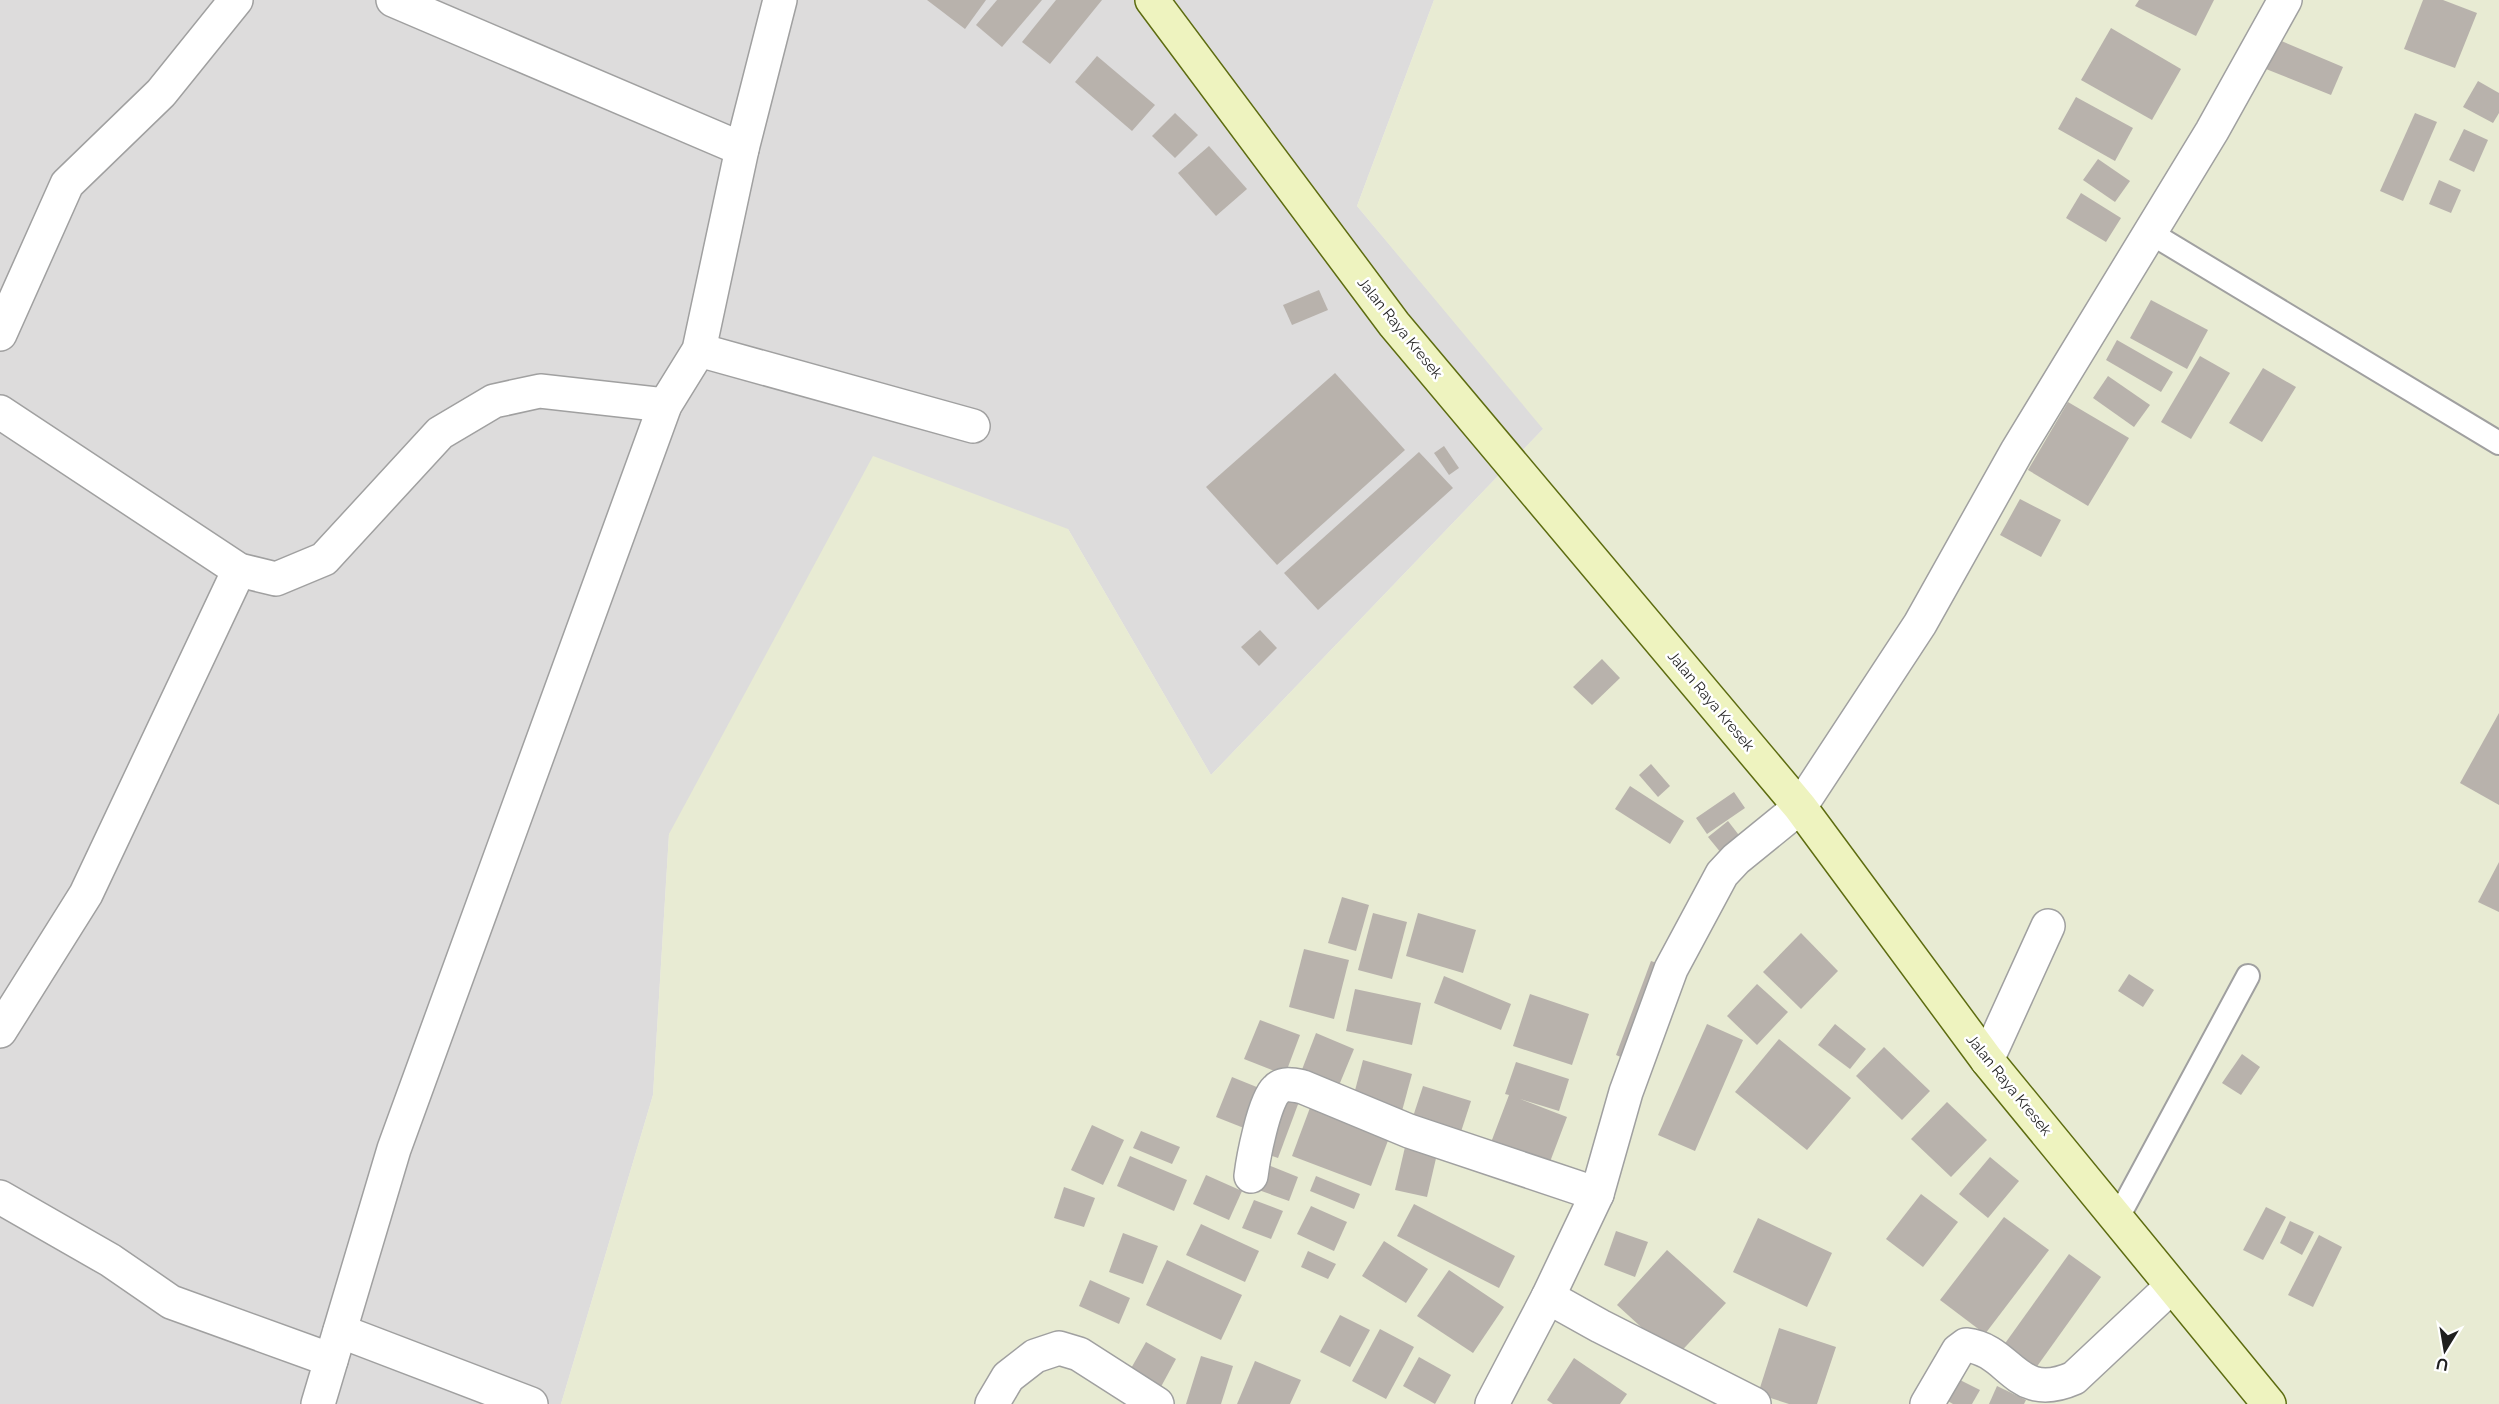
<svg xmlns="http://www.w3.org/2000/svg" width="2499" height="1404" font-family="Raleway,sans-serif">
<style>
.residential{fill:#dddcdc}
.farmland{fill:#e8ebd3}
.building{fill:#b8b2ac}
.lines{fill:none;stroke-linecap:round;stroke-linejoin:round}
.service-casing{stroke:#a0a0a0;stroke-width:26}
.minor-casing{stroke:#a0a0a0;stroke-width:36}
.secondary-casing{stroke:#5d6c10;stroke-width:36}
.service{stroke:#fff;stroke-width:22}
.minor{stroke:#fff;stroke-width:33}
.secondary{stroke:#eef3bf;stroke-width:33}
.labels{text-anchor:middle;stroke-width:5;stroke-linejoin:round;paint-order:stroke}
.street-label{font-size:15px;fill:#1f1f1f;stroke:#fff}
</style>
<rect width="100%" height="100%" fill="#efece6"/>
<path class="residential" d="M0,0h1434l-77,206 187,222 -333,347 -143,-246 -399,305 -16,261 -92,309h-561z"/>
<path class="farmland" d="M1434,0h1065v1404h-1938l92,-309 16,-261 204,-378 195,73 143,246 332,-346 -186,-223z"/>
<g class="building">
<path d="M927,0h59l-21,29z"/>
<path d="M997,0h45l-40,47 -26,-22z"/>
<path d="M1056,0h46l-52,64 -28,-22z"/>
<path d="M2139,0h75l-18,36 -61,-30z"/>
<path d="M2423,0h20l34,13 -22,55 -51,-19z"/>
<path d="M2111,28l70,41 -29,51 -71,-40z"/>
<path d="M2279,40l64,27 -12,28 -65,-26z"/>
<path d="M1097,56l58,49 -23,26 -57,-49z"/>
<path d="M2478,81l21,12v20l-6,10 -30,-16z"/>
<path d="M2076,97l57,31 -18,33 -57,-32z"/>
<path d="M1175,113l23,22 -23,23 -23,-22z"/>
<path d="M2415,113l22,9 -34,79 -23,-10z"/>
<path d="M2464,129l24,11 -14,32 -25,-12z"/>
<path d="M1209,146l38,43 -31,27 -38,-43z"/>
<path d="M2098,159l32,22 -15,21 -32,-22z"/>
<path d="M2439,180l22,10 -10,23 -22,-9z"/>
<path d="M2081,193l40,25 -15,24 -40,-24z"/>
<path d="M1319,290l9,20 -36,15 -9,-20z"/>
<path d="M2151,300l57,30 -21,39 -57,-31z"/>
<path d="M2117,340l56,32 -12,20 -55,-32z"/>
<path d="M2200,356l30,17 -39,66 -30,-17z"/>
<path d="M2263,368l33,19 -34,55 -33,-19z"/>
<path d="M1335,373l70,77 -128,115 -71,-78z"/>
<path d="M2108,376l42,29 -16,22 -41,-29z"/>
<path d="M2068,402l61,36 -41,68 -60,-36z"/>
<path d="M1444,446l15,22 -10,7 -15,-22z"/>
<path d="M1419,452l34,36 -135,122 -34,-37z"/>
<path d="M2020,499l41,21 -20,37 -41,-22z"/>
<path d="M1260,630l17,18 -18,18 -18,-19z"/>
<path d="M1602,659l18,19 -28,27 -19,-18z"/>
<path d="M2499,713v92l-39,-22z"/>
<path d="M1651,764l19,22 -12,11 -19,-22z"/>
<path d="M1630,786l54,35 -14,23 -55,-35z"/>
<path d="M1734,792l11,16 -38,26 -11,-16z"/>
<path d="M1728,821l17,22 -19,16 -18,-22z"/>
<path d="M2499,862v50l-21,-10z"/>
<path d="M1342,897l27,8 -13,46 -28,-8z"/>
<path d="M1373,913l34,9 -15,57 -34,-9z"/>
<path d="M1418,913l58,17 -13,43 -57,-17z"/>
<path d="M1801,933l37,38 -37,38 -38,-37z"/>
<path d="M1304,949l45,11 -15,59 -45,-12z"/>
<path d="M1651,961l20,7 -36,95 -19,-8z"/>
<path d="M2129,974l25,16 -11,17 -25,-16z"/>
<path d="M1444,976l67,28 -10,26 -67,-27z"/>
<path d="M1757,984l31,28 -31,33 -30,-29z"/>
<path d="M1355,989l66,14 -9,42 -66,-14z"/>
<path d="M1530,994l59,20 -17,51 -59,-19z"/>
<path d="M1260,1020l40,15 -15,40 -41,-16z"/>
<path d="M1707,1024l36,16 -48,111 -37,-16z"/>
<path d="M1835,1024l31,25 -16,20 -32,-24z"/>
<path d="M1316,1033l38,16 -19,46 -37,-15z"/>
<path d="M1779,1039l72,59 -44,52 -72,-58z"/>
<path d="M1884,1047l46,44 -28,29 -46,-44z"/>
<path d="M2242,1054l18,13 -19,28 -19,-12z"/>
<path d="M1363,1060l49,14 -10,37 -49,-13z"/>
<path d="M1516,1062l53,17 -10,32 -39,-12 47,18 -22,58 -58,-22 22,-58 -4,-1z"/>
<path d="M1232,1077l37,15 -15,40 -38,-15z"/>
<path d="M1423,1086l48,15 -14,43 -48,-15z"/>
<path d="M1279,1092l21,7 -22,59 -20,-7z"/>
<path d="M1314,1097l79,30 -22,59 -79,-30z"/>
<path d="M1947,1102l40,38 -36,37 -40,-38z"/>
<path d="M1092,1125l32,15 -21,45 -32,-15z"/>
<path d="M1141,1131l39,16 -8,17 -39,-16z"/>
<path d="M1405,1147l32,7 -10,43 -32,-7z"/>
<path d="M1130,1156l57,24 -13,31 -57,-25z"/>
<path d="M1990,1157l29,24 -31,37 -29,-24z"/>
<path d="M1263,1163l35,14 -9,24 -36,-13z"/>
<path d="M1206,1175l36,16 -13,29 -36,-16z"/>
<path d="M1316,1176l44,18 -6,15 -44,-18z"/>
<path d="M1064,1187l31,11 -11,29 -30,-9z"/>
<path d="M1921,1194l37,28 -35,45 -37,-28z"/>
<path d="M1254,1200l29,11 -12,28 -29,-11z"/>
<path d="M1414,1204l101,52 -16,32 -102,-52z"/>
<path d="M1311,1206l36,16 -13,29 -37,-17z"/>
<path d="M2266,1207l20,10 -23,43 -20,-10z"/>
<path d="M2004,1217l45,33 -64,84 -45,-34z"/>
<path d="M1758,1218l74,35 -25,54 -74,-35z"/>
<path d="M2290,1221l24,11 -12,23 -22,-12z"/>
<path d="M1201,1224l58,27 -14,31 -59,-27z"/>
<path d="M1616,1231l32,11 -13,35 -31,-12z"/>
<path d="M1123,1233l35,13 -15,38 -34,-12z"/>
<path d="M2319,1235l23,12 -29,60 -25,-12z"/>
<path d="M1384,1241l44,28 -22,34 -44,-27z"/>
<path d="M1667,1250l59,53 -51,55 -58,-53z"/>
<path d="M1308,1251l28,13 -8,15 -27,-12z"/>
<path d="M2069,1254l32,23 -68,95 -32,-23z"/>
<path d="M1167,1260l75,35 -21,45 -75,-35z"/>
<path d="M1449,1270l55,37 -31,46 -56,-37z"/>
<path d="M1090,1280l40,18 -11,26 -40,-18z"/>
<path d="M1340,1315l30,15 -20,37 -30,-15z"/>
<path d="M1779,1328l57,19 -19,57h-28l-31,-10z"/>
<path d="M1380,1329l34,18 -28,52 -34,-18z"/>
<path d="M1146,1342l30,17 -20,37 -31,-17z"/>
<path d="M1201,1356l32,10 -12,38h-35z"/>
<path d="M1419,1357l32,18 -16,29 -32,-18z"/>
<path d="M1574,1358l53,36 -7,10h-67l-6,-4z"/>
<path d="M1255,1361l46,19 -11,24h-53z"/>
<path d="M1958,1379l22,11 -8,14h-19l-7,-4z"/>
<path d="M1997,1386l29,14 -2,4h-35z"/>
</g>
<g class="lines">
<g class="service-casing">
<g id="service">
<path d="M2149,232l350,211"/>
<path d="M2117,1219l131,-243"/>
</g>
</g>
<g class="minor-casing">
<g id="minor">
<path d="M393,0l349,149"/>
<path d="M0,334l67,-150 94,-91 75,-93"/>
<path d="M699,350l274,76"/>
<path d="M0,412l239,158 37,9 48,-20 116,-126 54,-32 46,-10 125,14"/>
<path d="M0,1031l86,-137 153,-324"/>
<path d="M1987,1060l61,-134"/>
<path d="M1251,1176c2,-17 13,-75 25,-86 7,-8 18,-5 27,-3l106,44 188,63"/>
<path d="M0,1197l110,63 61,42 160,58"/>
<path d="M1548,1297l52,29 154,78"/>
<path d="M340,1331l191,73"/>
<path d="M318,1404l76,-255 271,-744 34,-55 43,-201 38,-149"/>
<path d="M992,1404l16,-27 27,-21 24,-8 20,6 78,50"/>
<path d="M1492,1404l56,-107 49,-103 29,-102 45,-123 51,-95 14,-15 64,-52 120,-183 97,-173 195,-320 73,-131"/>
<path d="M1927,1404l31,-53 8,-6c46,5 49,59 108,33l98,-92"/>
</g>
</g>
<g class="secondary-casing">
<path id="secondary" d="M1152,0l242,324 406,483 187,253 282,344"/>
</g>
<use href="#service" class="service"/>
<use href="#minor" class="minor"/>
<use href="#secondary" class="secondary"/>
</g>
<g class="labels">
<g class="street-label">
<text transform="translate(1400 328) rotate(51)" y="5">Jalan Raya Kresek</text>
<text transform="translate(1711 701) rotate(50)" y="5">Jalan Raya Kresek</text>
<text transform="translate(2009 1085) rotate(51)" y="5">Jalan Raya Kresek</text>
</g>
</g>
<g transform="translate(2445 1350) rotate(191)" stroke="#ffffff" stroke-width="4.5" paint-order="stroke">
<path d="M0-4.5L10 22L0 15L-10 22Z" fill="#1f1f1f"/>
<text y="-9" font-size="16" font-weight="bold" text-anchor="middle" fill="#1f1f1f">U</text>
</g>
</svg>
